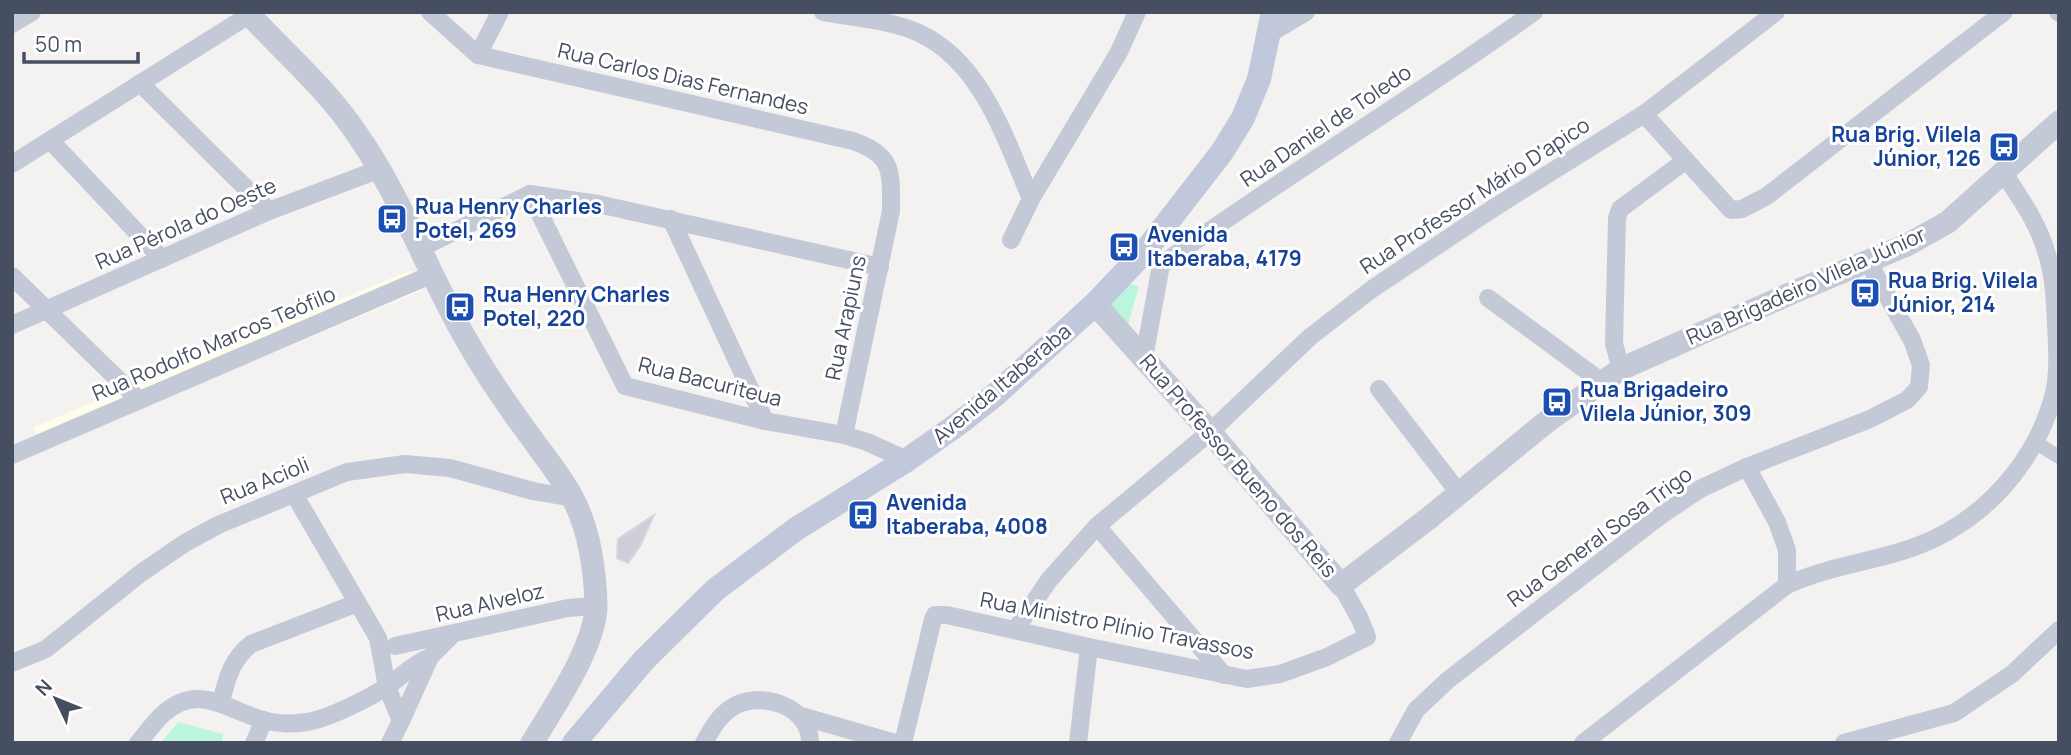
<svg xmlns="http://www.w3.org/2000/svg" width="2071" height="755" font-family="Manrope,sans-serif">
<style>
.commercial{fill:#fefdea}
.green{fill:#bbf5de}
.building{fill:#cdced7;stroke:#d4d5dd;stroke-width:2}
.lines{fill:none;stroke-linecap:round;stroke-linejoin:round}
.pedestrian{stroke:#c3c9d7;stroke-width:14}
.minor{stroke:#c3c9d7;stroke-width:18}
.tertiary{stroke:#c3c9d7;stroke-width:23}
.secondary{stroke:#c2c8dc;stroke-width:24}
.labels{text-anchor:middle;stroke-width:6;stroke-linejoin:round;paint-order:stroke}
.street-label{font-size:21px;fill:#464f61;stroke:#fff}
.transit-label{font-size:21px;font-weight:bold;fill:#164399;stroke:#fff;text-anchor:start}
</style>
<rect width="100%" height="100%" fill="#f4f1f1"/>
<path class="commercial" d="M411,270l9,21 -379,160 -7,-24z"/>
<g class="green">
<path d="M1123,283l16,3 -11,39 -23,-24z"/>
<path d="M178,722l45,12 -1,9h-61z"/>
</g>
<path class="building" d="M654,515l-14,31 -12,17 -11,-5 1,-19z"/>
<g class="lines">
<path class="pedestrian" d="M2035,442l24,15"/>
<g class="minor">
<path d="M430,12l48,43 375,86c41,14 38,31 38,70l-47,224"/>
<path d="M823,12c31,6 67,8 96,21 63,29 87,107 112,166"/>
<path d="M2058,12l1,1"/>
<path d="M12,24l20,-12"/>
<path d="M1269,34l37,-22"/>
<path d="M478,55l22,-43"/>
<path d="M140,83l129,128"/>
<path d="M1644,114l87,96 11,-1 25,-13 237,-184"/>
<path d="M50,140l112,119"/>
<path d="M12,164l237,-149"/>
<path d="M530,194l95,192 140,35 79,14 23,7 40,18"/>
<path d="M671,219l94,202"/>
<path d="M1011,240l20,-41 88,-147 18,-40"/>
<path d="M421,248l109,-54 68,10 282,63"/>
<path d="M1146,250l15,15c122,-88 251,-166 373,-253"/>
<path d="M12,276l127,124"/>
<path d="M1488,298l114,84"/>
<path d="M12,325l257,-114 111,-42"/>
<path d="M1144,358l17,-93"/>
<path d="M1621,369l-7,-25 3,-126 3,-9 65,-48"/>
<path d="M1379,389l80,104"/>
<path d="M12,455l421,-181"/>
<path d="M1747,467l123,-48 37,-19 12,-13 2,-22 -9,-25 -45,-80"/>
<path d="M294,494l84,144 9,49 14,34 29,-64 23,-23"/>
<path d="M1097,526l127,149"/>
<path d="M1016,629l33,-49 48,-54 113,-94 100,-95 62,-48 120,-80 152,-95 132,-102"/>
<path d="M395,646l173,-38 28,-2"/>
<path d="M12,663l34,-14 95,-76 44,-30 33,-18 129,-53 58,-8 45,4 83,23 40,7"/>
<path d="M221,702c6,-23 10,-42 30,-58l106,-41"/>
<path d="M801,716l94,27"/>
<path d="M138,743c8,-9 16,-21 25,-29 36,-32 64,-4 100,6 13,4 30,4 44,2 20,-3 61,-23 79,-35 16,-10 25,-22 44,-30"/>
<path d="M254,743l10,-23"/>
<path d="M390,743l11,-22"/>
<path d="M704,743c7,-13 14,-26 27,-35 28,-19 80,-2 79,35"/>
<path d="M903,743l30,-124 2,-4h12l142,32 158,32 33,-5 47,-17 40,-20 -7,-18 -19,-34"/>
<path d="M1078,743l11,-96"/>
<path d="M1398,743l18,-33 32,-30 212,-164 40,-27 47,-22 30,55 10,28v35"/>
<path d="M1583,743l204,-158c52,-24 110,-24 160,-53 52,-29 93,-82 107,-139 5,-22 3,-47 2,-69 -1,-25 -2,-49 -10,-73 -8,-28 -27,-55 -43,-79"/>
<path d="M1844,743l110,-30 58,-39 47,-44"/>
</g>
<g class="tertiary">
<path d="M247,12c37,40 79,76 110,122 45,64 70,138 109,205 19,34 41,66 64,97 14,20 31,40 42,61 17,31 23,74 24,108 0,41 -43,103 -64,138"/>
<path d="M1095,304l115,128 131,153 88,-67 116,-95 76,-54 173,-77 113,-47 41,-23 111,-100"/>
</g>
<path class="secondary" d="M574,743l70,-83 71,-70 81,-61 111,-69 51,-36 37,-29 100,-91 51,-54 76,-98 21,-34 16,-39 14,-67"/>
</g>
<defs>
<g id="bus-square" transform="scale(1.575)"><rect x="-9" y="-9" width="18" height="18" rx="4" fill="#1a4fb4" stroke="#fff"/><path d="M-5-6H5V4H4V6H2V4H-2V6H-4V4H-5ZM-3.5-4V0h7V-4ZM-3.5 1.2v1.5H-2V1.2ZM2 1.2v1.5H3.5V1.2Z" fill="#fff"/></g>
</defs>
<g fill-rule="evenodd">
<use href="#bus-square" x="2004" y="147"/>
<use href="#bus-square" x="392" y="219"/>
<use href="#bus-square" x="1124" y="247"/>
<use href="#bus-square" x="1865" y="293"/>
<use href="#bus-square" x="460" y="307"/>
<use href="#bus-square" x="1557" y="402"/>
<use href="#bus-square" x="863" y="515"/>
</g>
<g class="labels">
<g class="street-label">
<text transform="translate(683 79) rotate(13)" y="7">Rua Carlos Dias Fernandes</text>
<text transform="translate(1326 126) rotate(-34)" y="7">Rua Daniel de Toledo</text>
<text transform="translate(1475 196) rotate(-33)" y="7">Rua Professor Mário D'apico</text>
<text transform="translate(186 224) rotate(-24)" y="7">Rua Pérola do Oeste</text>
<text transform="translate(1806 286) rotate(-24)" y="7">Rua Brigadeiro Vilela Júnior</text>
<text transform="translate(846 318) rotate(-78)" y="7">Rua Arapiuns</text>
<text transform="translate(214 344) rotate(-23)" y="7">Rua Rodolfo Marcos Teófilo</text>
<text transform="translate(710 382) rotate(14)" y="7">Rua Bacuriteua</text>
<text transform="translate(1002 384) rotate(-40)" y="7">Avenida Itaberaba</text>
<text transform="translate(1238 466) rotate(49)" y="7">Rua Professor Bueno dos Reis</text>
<text transform="translate(265 481) rotate(-22)" y="7">Rua Acioli</text>
<text transform="translate(1600 537) rotate(-36)" y="7">Rua General Sosa Trigo</text>
<text transform="translate(490 603) rotate(-13)" y="7">Rua Alveloz</text>
<text transform="translate(1117 626) rotate(11)" y="7">Rua Ministro Plínio Travassos</text>
</g>
<g class="transit-label">
<text x="1981" y="142" text-anchor="end">Rua Brig. Vilela<tspan x="1981" dy="24">Júnior, 126</tspan></text>
<text x="415" y="214">Rua Henry Charles<tspan x="415" dy="24">Potel, 269</tspan></text>
<text x="1147" y="242">Avenida<tspan x="1147" dy="24">Itaberaba, 4179</tspan></text>
<text x="1888" y="288">Rua Brig. Vilela<tspan x="1888" dy="24">Júnior, 214</tspan></text>
<text x="483" y="302">Rua Henry Charles<tspan x="483" dy="24">Potel, 220</tspan></text>
<text x="1580" y="397">Rua Brigadeiro<tspan x="1580" dy="24">Vilela Júnior, 309</tspan></text>
<text x="886" y="510">Avenida<tspan x="886" dy="24">Itaberaba, 4008</tspan></text>
</g>
</g>
<rect width="2071" height="755" fill="none" stroke="#464f61" stroke-width="28"/>
<g transform="translate(56 699) rotate(313)" stroke="#ffffff" stroke-width="5" paint-order="stroke">
<path d="M0-5L12 26L0 18L-12 26Z" fill="#464f61"/>
<text y="-10" font-size="19" font-weight="bold" text-anchor="middle" fill="#464f61">N</text>
</g>
<path d="M24 52v10h114v-10" fill="none" stroke="#464f61" stroke-width="3.5"/>
<text x="35" y="52" font-size="21" fill="#464f61" stroke="#ffffff" stroke-width="5" paint-order="stroke">50 m</text>
</svg>
